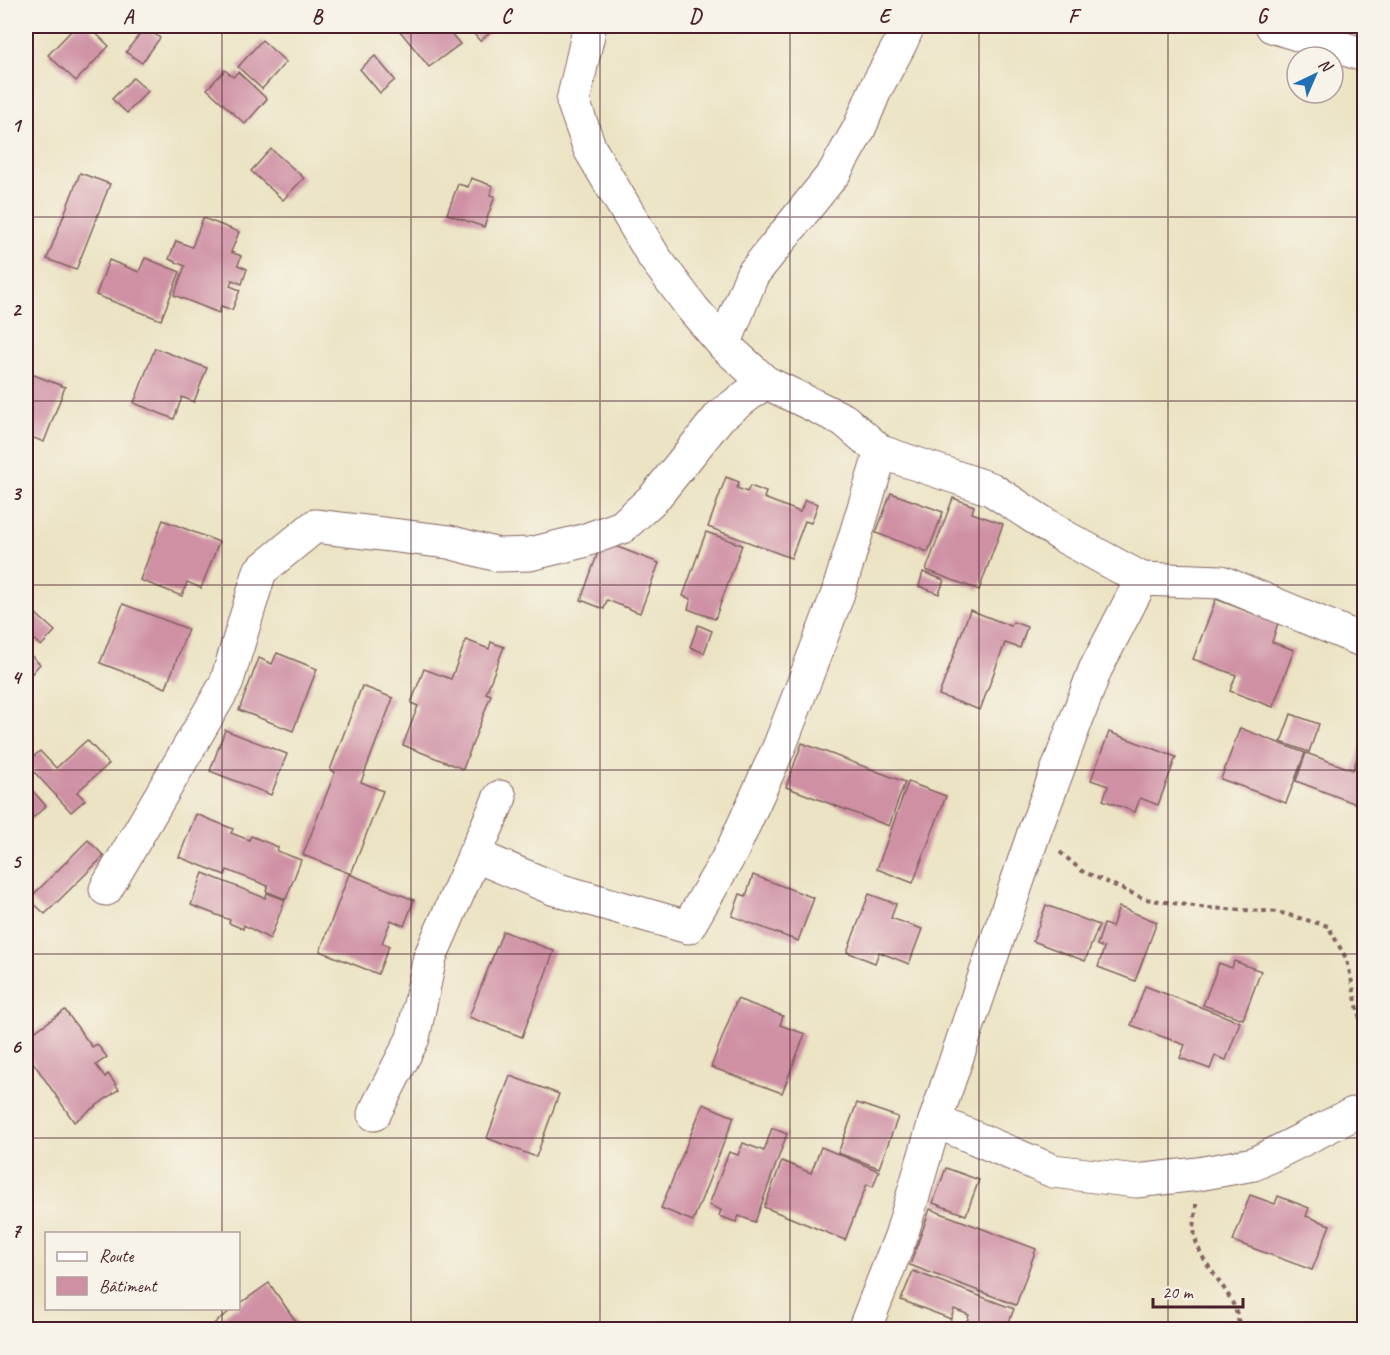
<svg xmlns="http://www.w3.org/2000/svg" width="1390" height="1355" font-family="Caveat,sans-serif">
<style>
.building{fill:#cf90a4}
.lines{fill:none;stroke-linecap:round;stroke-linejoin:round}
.minor-casing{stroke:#826460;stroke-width:35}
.path{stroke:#826460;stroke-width:4;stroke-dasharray:4.5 4.5;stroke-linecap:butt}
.minor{stroke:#fff;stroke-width:33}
.grid{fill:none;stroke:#4a1f2b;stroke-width:1.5;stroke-opacity:0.55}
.neatline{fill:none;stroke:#4a1f2b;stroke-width:2}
.grid-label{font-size:20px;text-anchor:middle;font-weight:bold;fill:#4a1f2b}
</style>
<rect width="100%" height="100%" fill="#f7f3e8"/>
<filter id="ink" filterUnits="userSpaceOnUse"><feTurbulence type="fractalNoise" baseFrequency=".0167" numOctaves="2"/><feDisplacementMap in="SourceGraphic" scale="12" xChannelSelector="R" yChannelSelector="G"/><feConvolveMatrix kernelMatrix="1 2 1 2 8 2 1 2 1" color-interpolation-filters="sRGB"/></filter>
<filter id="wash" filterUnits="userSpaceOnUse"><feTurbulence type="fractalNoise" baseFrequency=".008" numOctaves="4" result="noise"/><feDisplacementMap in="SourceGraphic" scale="24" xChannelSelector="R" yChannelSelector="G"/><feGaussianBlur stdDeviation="1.35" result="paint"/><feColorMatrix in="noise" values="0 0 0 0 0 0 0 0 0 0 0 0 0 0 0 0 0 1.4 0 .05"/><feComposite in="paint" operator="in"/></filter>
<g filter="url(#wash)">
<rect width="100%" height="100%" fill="#ebe3c3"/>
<g id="blocks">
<g class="building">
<path d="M76,26h12l21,20 -33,35 -28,-26z"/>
<path d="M396,26h49l15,18 -31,23z"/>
<path d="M467,26h31l-18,15z"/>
<path d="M145,27l15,11 -18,25 -16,-11z"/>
<path d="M262,40l24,22 -24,27 -24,-22z"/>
<path d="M375,56l20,24 -15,13 -20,-24z"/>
<path d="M225,70l8,7 5,-5 29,27 -22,25 -38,-35z"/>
<path d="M133,78l15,13 -21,22 -15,-14z"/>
<path d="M271,149l33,29 -21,22 -32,-29z"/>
<path d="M80,173l30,11 -34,86 -29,-11z"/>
<path d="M471,178l22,8 -3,9 5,1 -11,31 -37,-13 11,-30 10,3z"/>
<path d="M203,218l36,14 -8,20 10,4 -3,9 9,4 -5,15 -10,-4 -2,6 10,4 -8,20 -11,-4 -2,7 -45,-18 11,-29 -16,-7 7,-18 16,6z"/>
<path d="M145,258l35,14 -19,48 -65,-25 13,-35 30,12z"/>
<path d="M155,348l52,20 -13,34 -12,-5 -8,22 -40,-16z"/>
<path d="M26,372l39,15 -21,55 -18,-7z"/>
<path d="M726,477l13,5 -2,6 10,4 3,-6 16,6 -2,6 36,14 5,-12 13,4 -7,19 -6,-2 -14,37 -83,-31z"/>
<path d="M891,493l52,19 -15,40 -52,-19z"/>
<path d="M953,498l21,8 -2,7 31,11 -24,66 -53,-20z"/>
<path d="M163,520l56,22 -18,46 -14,-6 -5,14 -42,-16z"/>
<path d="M706,532l36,13 -27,74 -27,-10 3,-10 -8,-3z"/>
<path d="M602,541l57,22 -19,50 -33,-13 -3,9 -23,-9z"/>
<path d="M923,572l21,8 -5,14 -20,-8z"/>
<path d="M1216,599l62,24 -6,19 22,8 -21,57 -43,-16 6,-16 -43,-16z"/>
<path d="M123,604l65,25 -22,59 -66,-25z"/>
<path d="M26,605l29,26 -14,15 -8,-7 -7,9z"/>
<path d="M970,610l41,16 2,-4 14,5 -7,21 -15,-5 -25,67 -41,-15z"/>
<path d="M698,625l14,6 -8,22 -14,-6z"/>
<path d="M466,640l23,9 2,-7 13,5 -18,46 5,2 -28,74 -60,-24 15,-39 -7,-3 13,-34 27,10z"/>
<path d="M26,651l14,13 -14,16z"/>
<path d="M277,653l40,16 -24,62 -54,-21 20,-52 13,6z"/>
<path d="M362,686l31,12 -32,84 22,9 -32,83 -48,-19 32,-83 -5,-2z"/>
<path d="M1291,714l28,10 -10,28 -28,-10z"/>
<path d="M1240,728l65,25 -19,50 -65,-24z"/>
<path d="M225,730l62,24 -16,41 -61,-24z"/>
<path d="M1109,732l67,25 -18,48 -18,-7 -5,14 -32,-12 5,-14 -17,-6z"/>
<path d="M1364,738v69l-68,-26 10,-28 47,17z"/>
<path d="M87,740l22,24 -32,28 8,8 -14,12 -45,-49 14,-12 16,17z"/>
<path d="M802,743l103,39 -16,44 -103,-39z"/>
<path d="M908,782l38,14 -33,87 -36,-14z"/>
<path d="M26,783l20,23 -20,18z"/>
<path d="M196,814l37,15 -2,4 18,7 2,-4 27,11 -1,4 24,9 -15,39 -20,-8 2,-5 -41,-16 -2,5 -46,-18z"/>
<path d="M88,840l16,16 -59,58 -16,-15z"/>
<path d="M203,873l62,25 2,-5 18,7 -15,39 -26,-14 -1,4 -14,-6 1,-3 -39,-15z"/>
<path d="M349,874l65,26 -10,26 -13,-6 -9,23 7,3 -11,28 -58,-23z"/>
<path d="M753,875l61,23 -16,43 -66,-25 8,-22 6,2z"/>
<path d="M869,894l27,10 -5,14 31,11 -13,35 -30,-12 -4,11 -28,-11z"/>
<path d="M1046,905l53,20 -14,36 -52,-20z"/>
<path d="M1119,907l38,15 -22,59 -37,-14 6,-19 -7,-3 7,-21 8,3z"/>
<path d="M503,931l51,20 -32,86 -53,-20z"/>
<path d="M1234,961l27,10 -18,48 -40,-14 16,-42 13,5z"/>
<path d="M1145,986l95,36 -14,38 -11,-4 -5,13 -30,-11 5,-13 -54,-20z"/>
<path d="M737,999l46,17 -3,9 25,9 -23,59 -71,-26z"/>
<path d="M65,1010l27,37 5,-3 10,13 -11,8 9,12 3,-3 11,15 -45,33 -48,-70v-14z"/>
<path d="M510,1076l49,18 -23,63 -49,-19z"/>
<path d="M857,1103l41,14 -19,51 -41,-15z"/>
<path d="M703,1104l31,13 -41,104 -32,-13z"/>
<path d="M772,1128l15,6 -32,88 -16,-6 -3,6 -17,-6 2,-6 -12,-5 20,-53 9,3 5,-12 21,8z"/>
<path d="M821,1147l58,24 -6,16 -6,-3 -22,56 -81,-33 18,-46 29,12z"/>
<path d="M946,1168l33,12 -13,35 -33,-12z"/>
<path d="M1250,1195l25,9 3,-8 31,12 -3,8 24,9 -18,45 -79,-29z"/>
<path d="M930,1209l106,40 -20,56 -106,-40z"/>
<path d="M913,1271l101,38 -8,21h-27l-13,-5 3,-10 -15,-6 -3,10 -50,-19z"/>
<path d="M269,1283l33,47h-96l28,-22h4v-3z"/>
</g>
</g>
</g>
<g filter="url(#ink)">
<use href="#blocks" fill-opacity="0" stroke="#826460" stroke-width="1.5"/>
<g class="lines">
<g class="minor-casing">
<g id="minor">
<path d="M588,26l1,4 -16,71 17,48 64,108 39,52 31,36 41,37 79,38 37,32 110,37 72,47 79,43 79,3 143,59"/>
<path d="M1272,26l92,29"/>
<path d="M724,345l28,-70 82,-102 25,-44 17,-41 24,-44 8,-18"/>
<path d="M474,855l81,34 133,38 44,-76 48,-106 57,-149 44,-144"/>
<path d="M106,889l120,-205 34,-113 55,-45 134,16 49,13 32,-1 53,-13 39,-14 32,-29 66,-82 45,-34"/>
<path d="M374,1114l39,-76 17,-81 70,-160"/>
<path d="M935,1121l118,50 83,10 62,-7 56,-10 99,-50 11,1"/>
<path d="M864,1330l37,-94 34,-115 100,-291 60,-160 47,-91"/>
</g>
</g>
<g class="path">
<path d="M1060,852l22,19 63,28 63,9 70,4 50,14 19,34 17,77"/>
<path d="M1196,1204c0,10 -3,23 -1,33 6,32 45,57 44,93"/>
</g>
<use href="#minor" class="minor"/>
</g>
</g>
<path class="grid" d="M222,26v1208M411,26v1304M600,26v1304M790,26v1304M979,26v1304M1168,26v1304M26,217h1338M26,401h1338M26,585h1338M26,770h1338M26,954h1338M26,1138h1338M222,1308v22"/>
<rect width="1390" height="1355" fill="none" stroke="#f7f3e8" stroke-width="66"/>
<rect x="45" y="1232" width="195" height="78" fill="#f7f3e8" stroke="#b29e9c" stroke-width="1.5"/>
<rect x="57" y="1252" width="30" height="9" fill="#ffffff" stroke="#b29e9c" stroke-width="1.5"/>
<text x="99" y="1262" font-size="18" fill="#4a1f2b">Route</text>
<rect x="57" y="1277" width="30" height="18" fill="#cf90a4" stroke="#b29e9c" stroke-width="1.5"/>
<text x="99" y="1292" font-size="18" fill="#4a1f2b">Bâtiment</text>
<g transform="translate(1315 75) rotate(44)"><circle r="28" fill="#f7f3e8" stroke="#b29e9c" stroke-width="1.5"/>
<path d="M0-4.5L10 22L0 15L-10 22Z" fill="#1f6fb2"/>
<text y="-9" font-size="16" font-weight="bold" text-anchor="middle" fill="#4a1f2b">N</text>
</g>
<path d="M1153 1298v9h90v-9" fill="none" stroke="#4a1f2b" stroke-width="3"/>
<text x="1162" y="1298" font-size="18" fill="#4a1f2b" stroke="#f7f3e8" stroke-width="4.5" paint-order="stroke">20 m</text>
<rect x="33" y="33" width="1324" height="1289" class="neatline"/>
<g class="grid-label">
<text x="128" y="23">A</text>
<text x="317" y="23">B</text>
<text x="506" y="23">C</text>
<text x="695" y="23">D</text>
<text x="884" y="23">E</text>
<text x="1073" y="23">F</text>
<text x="1262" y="23">G</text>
<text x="16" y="132">1</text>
<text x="16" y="316">2</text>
<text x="16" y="500">3</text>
<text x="16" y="684">4</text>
<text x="16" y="868">5</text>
<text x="16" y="1053">6</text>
<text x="16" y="1237">7</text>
</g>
</svg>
